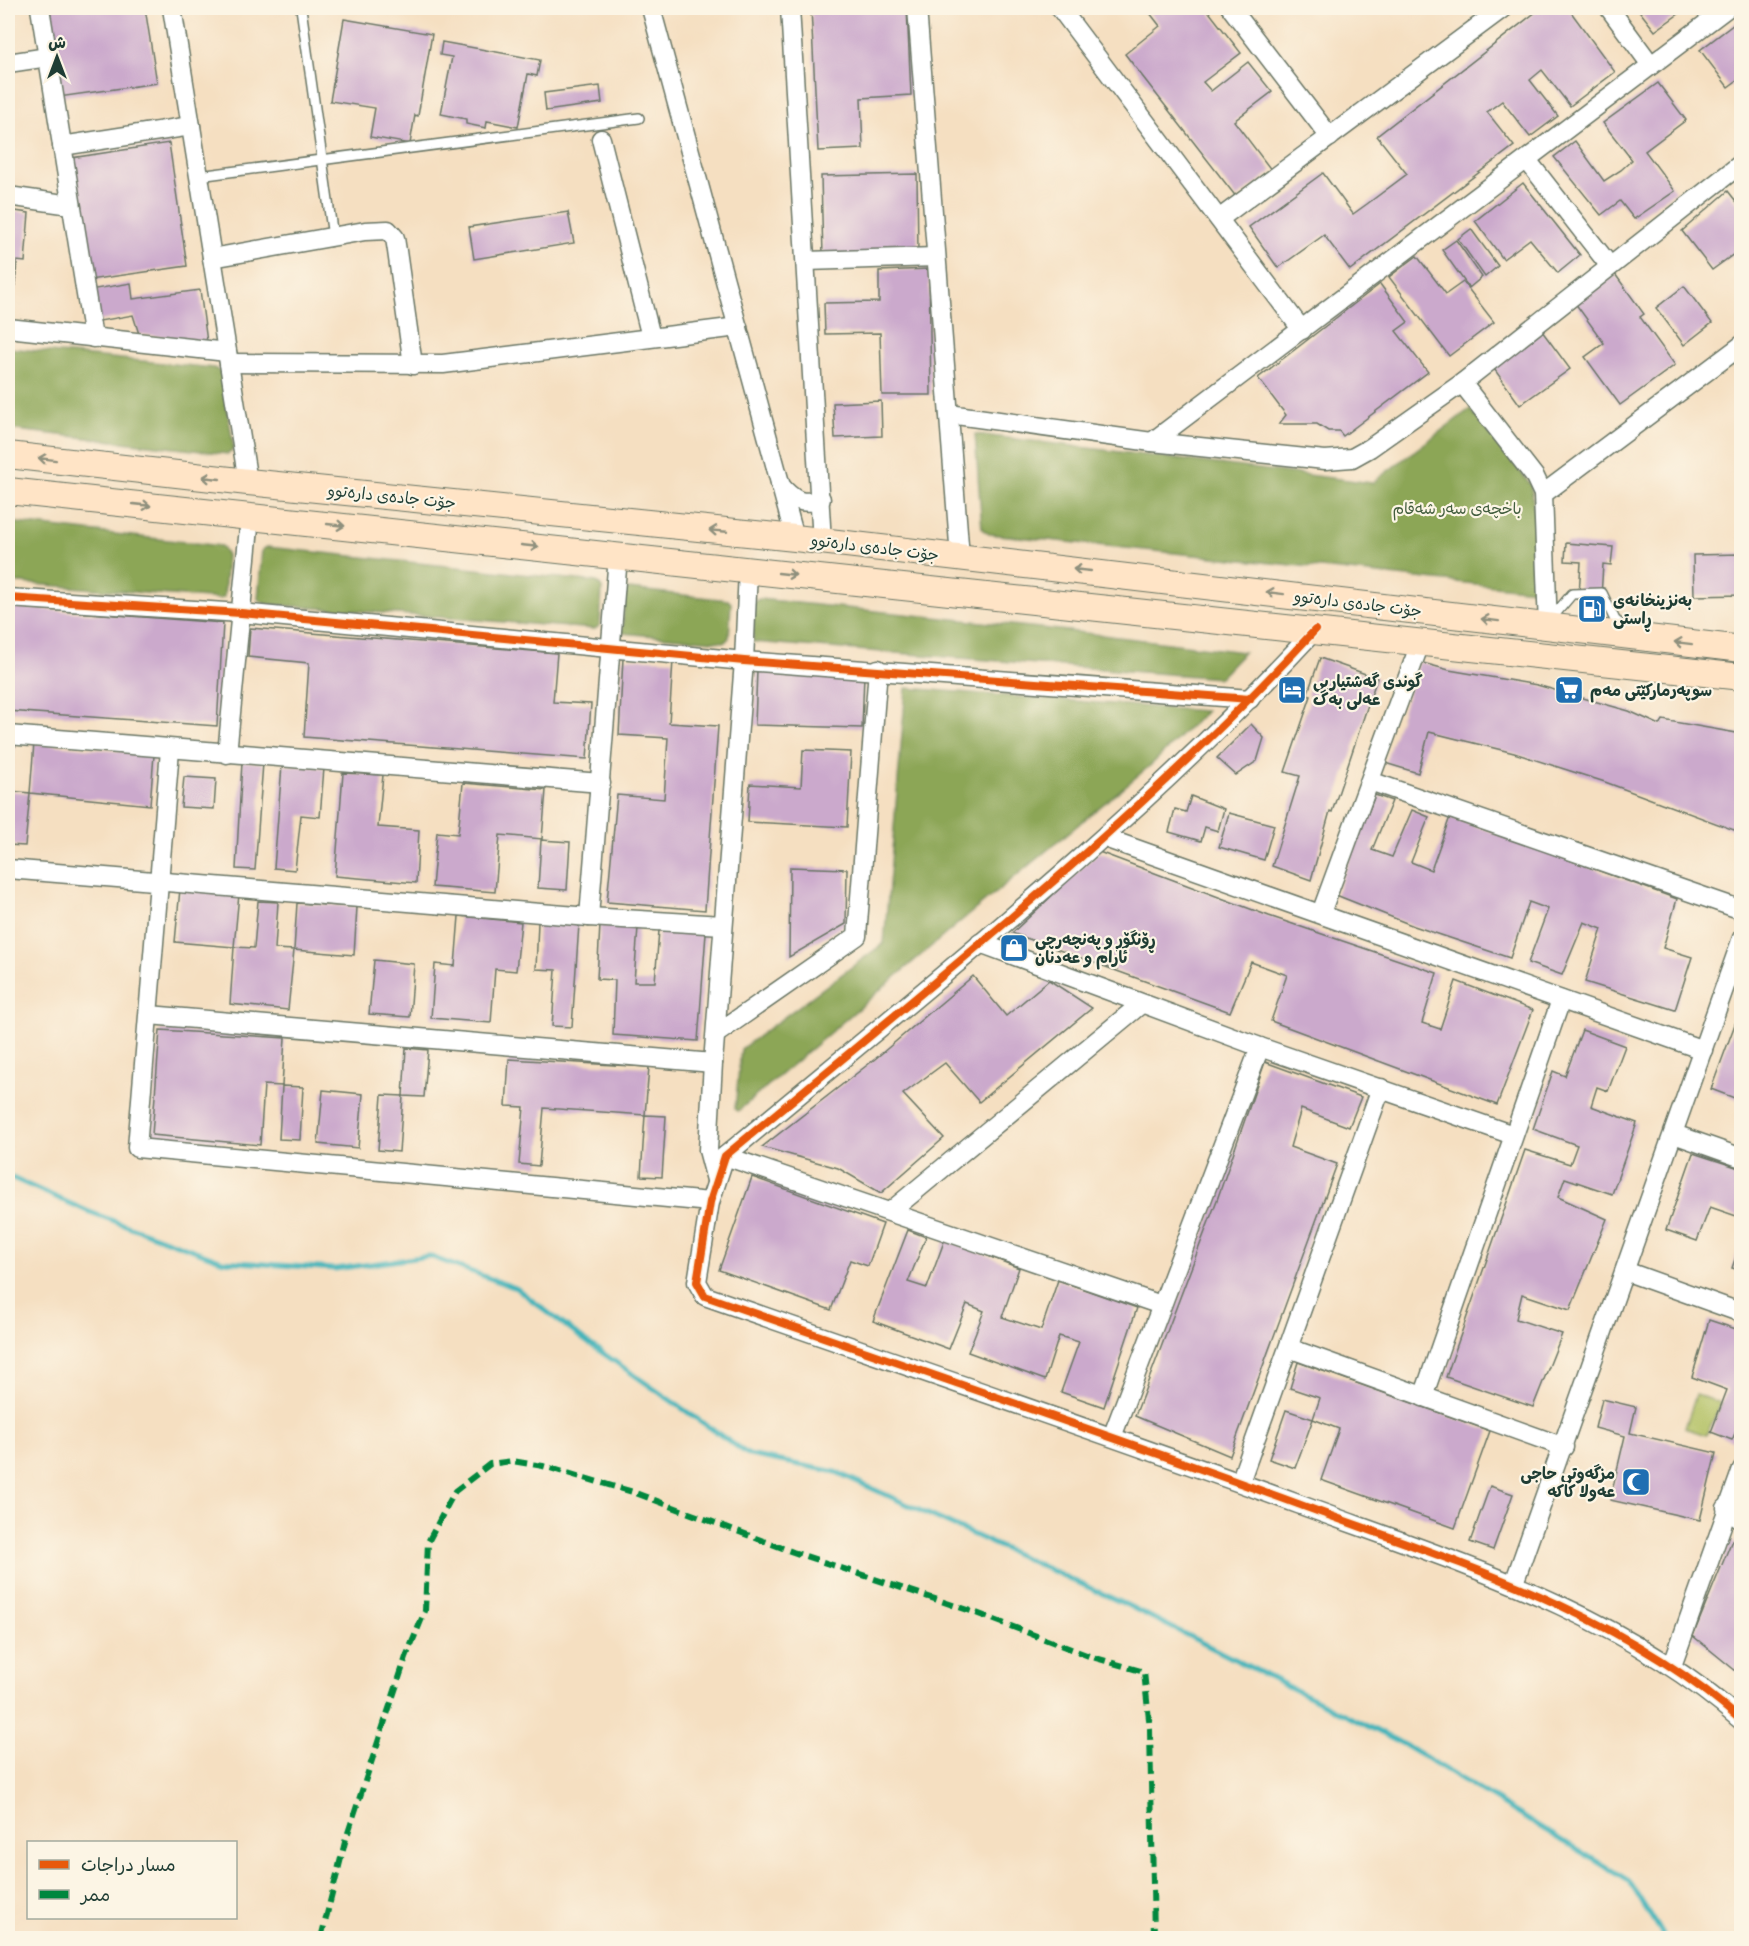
<svg xmlns="http://www.w3.org/2000/svg" width="1749" height="1946" font-family="Delius,'Playpen Sans Arabic',sans-serif">
<style>
.green{fill:#b0bf61;stroke:#687e4a;stroke-width:1.5}
.forest{fill:#8ca657;stroke:#567246;stroke-width:1.5}
.lines{fill:none;stroke-linecap:round;stroke-linejoin:round}
.stream{stroke:#43b4ba;stroke-width:5}
.building{fill:#cba9cc}
.lane-casing{stroke:#6a7665;stroke-width:12}
.street-casing{stroke:#6a7665;stroke-width:21}
.secondary-casing{stroke:#6a7665;stroke-width:28}
.lane{stroke:#fff;stroke-width:9}
.street{stroke:#fff;stroke-width:18}
.secondary{stroke:#ffe4c6;stroke-width:26}
.quiet{stroke:#00873e;stroke-width:6;stroke-dasharray:12 6;stroke-linecap:butt}
.cycleway-casing{stroke:#fcf5e5;stroke-width:11}
.cycleway{stroke:#e8590c;stroke-width:8}
.oneway{stroke:#8f907d}
.labels{text-anchor:middle;stroke-width:4.5;stroke-linejoin:round;paint-order:stroke}
.street-label{font-size:16px;fill:#1f3d34;stroke:#fcf5e5}
.park-label{font-size:16px;fill:#435e3f;stroke:#fcf5e5}
.poi-label{font-size:16px;font-weight:bold;fill:#1f3d34;stroke:#fcf5e5;text-anchor:start}
</style>
<rect width="100%" height="100%" fill="#fcf5e5"/>
<filter id="ink" filterUnits="userSpaceOnUse"><feTurbulence type="fractalNoise" baseFrequency=".0167" numOctaves="2"/><feDisplacementMap in="SourceGraphic" scale="12" xChannelSelector="R" yChannelSelector="G"/><feConvolveMatrix kernelMatrix="1 2 1 2 8 2 1 2 1" color-interpolation-filters="sRGB"/></filter>
<filter id="wash" filterUnits="userSpaceOnUse"><feTurbulence type="fractalNoise" baseFrequency=".008" numOctaves="4" result="noise"/><feDisplacementMap in="SourceGraphic" scale="24" xChannelSelector="R" yChannelSelector="G"/><feGaussianBlur stdDeviation="1.35" result="paint"/><feColorMatrix in="noise" values="0 0 0 0 0 0 0 0 0 0 0 0 0 0 0 0 0 1.4 0 .05"/><feComposite in="paint" operator="in"/></filter>
<g filter="url(#wash)">
<rect width="100%" height="100%" fill="#f5dfc1"/>
<path class="green" d="M1696,1395l26,8 -16,32 -21,-7z"/>
<g class="forest">
<path d="M8,348l206,20 7,4 13,77 -6,5 -220,-25z"/>
<path d="M1470,409l61,76 13,106 -555,-57 -7,-5 -7,-95 397,49z"/>
<path d="M8,522l213,24 6,9 -3,42 -4,2 -212,-17z"/>
<path d="M267,547l330,35 5,6 -2,37 -5,4 -330,-25 -7,-5 4,-49z"/>
<path d="M629,589l99,11 3,3 -2,35 -4,4 -103,-9 3,-41z"/>
<path d="M759,599l309,32 176,21 -25,26 -466,-36 1,-40z"/>
<path d="M906,688l300,23 -54,53 -191,157 -223,190 -3,-2 6,-60 143,-106z"/>
</g>
<g class="lines">
<path class="stream" d="M8,1176l79,35 136,50 112,8 94,-13 87,32 68,52 165,115 87,17 291,133 280,141 222,135 35,57"/>
</g>
<g id="blocks">
<g class="building">
<path d="M46,8h99l12,75 -98,14z"/>
<path d="M811,8h96l4,87 -50,3 2,51 -45,2z"/>
<path d="M1146,8h60l35,45 -38,29 8,9 37,-29 24,30 -38,29 38,50 -35,27 -112,-144 35,-28z"/>
<path d="M1541,8h27l47,64 -45,34 -28,-36 -12,10 28,36 -28,21 -28,-36 -15,11 27,34 -164,124 -26,-35 -46,33 -29,-41 74,-54 30,41 14,-10 40,-30 -30,-38z"/>
<path d="M1637,8h50l-32,23z"/>
<path d="M1742,18v64l-3,-3 -11,8 -28,-37z"/>
<path d="M344,19l88,15 -14,82 -3,-1 -5,29 -40,-7 5,-29 -45,-7z"/>
<path d="M442,42l98,18 -3,16 -9,-2 -10,53 -31,-6 -1,7 -20,-4v-5l-25,-5 11,-57 -12,-2z"/>
<path d="M1658,83l28,37 -41,31 30,40 -41,28 -14,-18 -19,14 -47,-58 21,-16 29,40 17,-11 11,-10 -29,-37z"/>
<path d="M600,86l2,17 -56,8 -2,-18z"/>
<path d="M169,143l18,123 -98,14 -18,-122z"/>
<path d="M917,174l1,80 -95,3 -2,-81z"/>
<path d="M1523,183l57,72 -22,18 -28,-34 -27,20 -28,-38z"/>
<path d="M1728,191l14,18v39l-30,22 -30,-39z"/>
<path d="M8,210l21,3 -4,49 -8,-1 -4,50 -5,-1z"/>
<path d="M568,212l6,31 -100,16 -5,-32z"/>
<path d="M1471,229l27,37 -13,11 -27,-38z"/>
<path d="M1456,240l26,37 -13,11 -27,-38z"/>
<path d="M1417,256l29,38 17,-12 31,40 -45,34 -60,-79z"/>
<path d="M929,269l2,126h-49l-2,-62 -55,1 -1,-31 55,-1v-31z"/>
<path d="M1615,274l29,40 -4,3 35,48 -55,40 -35,-48 19,-14 -29,-40z"/>
<path d="M131,283l2,16 67,-9 7,52 -68,-8 -6,-19 -39,7 -5,-32z"/>
<path d="M1380,284l28,38 -12,9 32,41 -85,64 -4,-5h-11l-11,-7h-38l7,-9 -28,-37z"/>
<path d="M1684,286l28,37 -28,22 -28,-37z"/>
<path d="M1542,331l28,38 -50,36 -28,-39z"/>
<path d="M881,401l1,35 -47,2 -2,-35z"/>
<path d="M1566,543l47,4 -2,18 -8,-1 -2,33 -22,-2 2,-33 -16,-1z"/>
<path d="M1742,554v41l-48,1 -1,-41z"/>
<path d="M8,607l215,16 -6,103 -209,-15z"/>
<path d="M250,628l307,25 -4,49 38,2 -4,55 -283,-22 5,-74 -61,-6z"/>
<path d="M623,658l50,2 -4,63 49,3 -13,184 -98,-8 10,-107 47,4 4,-61 -49,-3z"/>
<path d="M1320,658l57,20 -45,134 -2,-1 -19,69 -39,-14 28,-90 -15,-4 26,-76 -4,-1z"/>
<path d="M1419,662l30,8 88,15 92,26 31,14 3,-5 79,14v99l-137,-51 -91,-29 -85,-21 -11,41 -33,-10z"/>
<path d="M757,670l107,5 -2,53 -107,-3z"/>
<path d="M1251,724l13,14 -7,23 -21,14 -19,-17z"/>
<path d="M8,741h7l-5,50 20,2 -5,53 -17,-1z"/>
<path d="M34,743l120,12 -4,50 -120,-12z"/>
<path d="M803,750l48,2 -4,75 -99,-5 2,-38 51,3z"/>
<path d="M242,762l21,1 -8,107 -19,-1z"/>
<path d="M282,765l42,3 -4,49 -19,-2 -6,55 -21,-2z"/>
<path d="M343,773l40,2 -5,52 41,3 -3,53 -81,-7z"/>
<path d="M184,777l32,2 -2,30 -33,-2z"/>
<path d="M463,783l83,7 -4,49 -42,-4 -5,57 -63,-5 5,-55 21,2z"/>
<path d="M1375,795l17,6 -20,49 20,7 20,-47 17,7 -18,45 20,8 19,-53 227,82 -14,49 29,9 -17,53 -90,-28 17,-53 -18,-7 -22,53 -34,-12 20,-54 -19,-7 -19,56 -96,-32 -78,-31z"/>
<path d="M1191,796l33,13 -6,22 -13,-4 -4,14 -32,-9 6,-23 11,3z"/>
<path d="M1229,813l45,12 -10,35 -45,-13z"/>
<path d="M541,840l29,2 -3,48 -29,-2z"/>
<path d="M1099,852l170,64 168,57 -15,50 18,6 16,-48 77,29 -36,95 -226,-84 16,-46 -36,-13 -21,50 -218,-79z"/>
<path d="M790,867l57,2 -1,55 -57,33z"/>
<path d="M180,889l59,5 -5,53 -59,-5z"/>
<path d="M258,901l20,1 -3,47 19,1 -6,60 -58,-6 4,-57 20,1z"/>
<path d="M297,903l60,4 -3,48 -60,-5z"/>
<path d="M459,916l62,6 -5,49 -21,-2 -4,54 -60,-5 4,-54 20,2z"/>
<path d="M538,922l41,2 -7,103 -20,-1 4,-56 -20,-1z"/>
<path d="M600,925l38,2 -4,55h21l4,-52 47,3 -8,108 -85,-6 2,-55 -18,-1z"/>
<path d="M374,960l40,4 -4,53 -41,-3z"/>
<path d="M973,976l33,40 43,-36 43,28 -113,94 -34,-39 -42,31 41,44 -63,55 -43,-25 -76,-21 113,-88z"/>
<path d="M1741,1008h1v93l-31,-12z"/>
<path d="M160,1030l125,8 -3,48 -18,-1 -4,60 -108,-10z"/>
<path d="M1582,1030l43,16 -17,45 -11,-4 -6,19 46,17 -25,71 -47,-16 -7,19 49,22 -37,91 -48,-16 -6,25 46,15 -29,73 -87,-30 79,-227 45,14 7,-19 -44,-16 20,-58 12,5z"/>
<path d="M406,1048l22,2 -4,47 -21,-1z"/>
<path d="M509,1059l140,8 -4,48 -101,-7 -5,58 -20,-2 5,-57 -18,-1z"/>
<path d="M1265,1062l96,35 -12,30 -48,-18 -11,38 47,17 -107,292 -95,-40 82,-216z"/>
<path d="M282,1086l21,1 -3,53 -21,-1z"/>
<path d="M323,1090l40,4 -5,54 -40,-4z"/>
<path d="M382,1095l21,1 -4,56 -21,-2z"/>
<path d="M645,1115l21,1 -4,61 -21,-1z"/>
<path d="M1693,1153l49,16v49l-32,-11 -13,34 -31,-11z"/>
<path d="M752,1177l131,47 -15,42 -18,-6 -19,50 -112,-40z"/>
<path d="M908,1230l18,7 -18,45 19,6 18,-49 74,29 -17,49 39,13 17,-50 79,28 -33,99 -43,-15 18,-50 -20,-6 -14,44 -77,-28 16,-41 -17,-7 -18,45 -76,-28z"/>
<path d="M1741,1242h1v29l-10,-3z"/>
<path d="M1709,1320l33,11v87l-10,22 -21,-8 16,-42 -35,-13z"/>
<path d="M1298,1362l192,69 -35,97 -134,-48 18,-51 -26,-10 -18,49 -26,-9 17,-49 27,9 7,-21 -30,-10z"/>
<path d="M1602,1399l34,8 -6,26 86,20 -16,67 -90,-20 15,-64 -30,-8z"/>
<path d="M1490,1486l23,8 -20,56 -23,-8z"/>
<path d="M1732,1540l10,9v127l-49,-40z"/>
</g>
</g>
</g>
<g filter="url(#ink)">
<use href="#blocks" fill-opacity="0" stroke="#6a7665" stroke-width="1.5"/>
<g class="lines">
<g class="lane-casing">
<g id="lane">
<path d="M301,8l32,229"/>
<path d="M199,176l440,-58"/>
<path d="M1548,617l8,-4 16,-19 30,-1 13,27 10,8"/>
</g>
</g>
<g class="street-casing">
<g id="street">
<path d="M40,8l53,330"/>
<path d="M172,8l76,474"/>
<path d="M651,8l144,530"/>
<path d="M790,8l32,534"/>
<path d="M917,8l43,549"/>
<path d="M1060,8l242,322"/>
<path d="M1231,8l99,129"/>
<path d="M1609,8l42,57"/>
<path d="M8,63l40,-6"/>
<path d="M601,139l50,198"/>
<path d="M62,146l129,-20"/>
<path d="M1527,160l82,105"/>
<path d="M8,196l63,9"/>
<path d="M1219,219l284,-211"/>
<path d="M212,258l153,-27 23,-1 7,8 2,13 16,114"/>
<path d="M806,261l130,-4"/>
<path d="M8,328l219,24"/>
<path d="M229,363l214,1 295,-37"/>
<path d="M1462,383l73,94 8,17 5,133"/>
<path d="M949,414l203,28 173,18 27,-2 18,-10 92,-65 280,-220"/>
<path d="M1152,442l575,-434"/>
<path d="M780,485c13,15 22,21 41,14"/>
<path d="M1543,494l199,-149"/>
<path d="M8,598l233,15 503,48 506,38"/>
<path d="M1315,630c-179,194 -387,357 -590,526l-15,46 -13,80 8,14c198,69 396,136 593,208 152,56 320,106 444,217"/>
<path d="M8,735l593,48"/>
<path d="M170,750l-33,398 573,54"/>
<path d="M227,754l23,-237"/>
<path d="M1370,781l372,129"/>
<path d="M1105,838l598,212"/>
<path d="M8,869l581,48 134,8"/>
<path d="M1321,913l100,-272"/>
<path d="M589,917l29,-361"/>
<path d="M980,943l280,104 253,88"/>
<path d="M149,1015l564,48"/>
<path d="M716,1034l141,-98 21,-267"/>
<path d="M1674,1134l68,24"/>
<path d="M725,1156l436,149"/>
<path d="M716,1180l-8,-30 5,-87 31,-402 4,-91"/>
<path d="M891,1211l250,-207"/>
<path d="M1625,1271l117,42"/>
<path d="M1289,1348l275,99"/>
<path d="M1423,1397l138,-397"/>
<path d="M1112,1437l148,-390"/>
<path d="M1240,1482l141,-394"/>
<path d="M1726,1508l16,13"/>
<path d="M1514,1583l228,-645"/>
<path d="M1672,1666l70,-197"/>
</g>
</g>
<g class="secondary-casing">
<g id="secondary">
<path d="M8,455l240,27 547,56 947,111"/>
<path d="M8,491l1734,186"/>
</g>
</g>
<use href="#lane" class="lane"/>
<use href="#street" class="street"/>
<use href="#secondary" class="secondary"/>
<path class="quiet" d="M321,1938l24,-96 61,-185 19,-46 3,-69 27,-51 35,-27 22,-3 31,5 90,26 160,60 178,59 118,45 55,16 6,57 4,209"/>
<g class="cycleway-casing">
<g id="cycleway">
<path d="M8,598l233,15 503,48 506,38"/>
<path d="M1315,630c-179,194 -387,357 -590,526l-15,46 -13,80 8,14c198,69 396,136 593,208 152,56 320,106 444,217"/>
</g>
</g>
<use href="#cycleway" class="cycleway"/>
</g>
<defs><path id="oneway-shaft" d="M-6 0H5M1.5-3L5.5 0L1.5 3" fill="none" stroke-width="1.6" stroke-linecap="round" stroke-linejoin="round" transform="scale(1.5)"/></defs>
<g class="oneway">
<use href="#oneway-shaft" transform="translate(47 459) rotate(-173)"/>
<use href="#oneway-shaft" transform="translate(211 478) rotate(-174)"/>
<use href="#oneway-shaft" transform="translate(142 505) rotate(6)"/>
<use href="#oneway-shaft" transform="translate(336 525) rotate(6)"/>
<use href="#oneway-shaft" transform="translate(718 531) rotate(-175)"/>
<use href="#oneway-shaft" transform="translate(530 546) rotate(6)"/>
<use href="#oneway-shaft" transform="translate(1082 570) rotate(-174)"/>
<use href="#oneway-shaft" transform="translate(787 574) rotate(6)"/>
<use href="#oneway-shaft" transform="translate(1275 593) rotate(-173)"/>
<use href="#oneway-shaft" transform="translate(1490 620) rotate(-173)"/>
<use href="#oneway-shaft" transform="translate(1683 643) rotate(-173)"/>
</g>
</g>
<defs>
<g id="fuel-square" transform="scale(1.5)"><rect x="-9" y="-9" width="18" height="18" rx="4" fill="#1f6fb2" stroke="#fcf5e5"/><path d="M-5.5-6h7V0h2V4h1.3V-2.5L3-4.5l.8-.8L6-3V5H2.5V1h-1V6h-7ZM-4.2-4.7v3.2H.2V-4.7Z" fill="#fff"/></g>
<g id="hotel-square" transform="scale(1.5)"><rect x="-9" y="-9" width="18" height="18" rx="4" fill="#1f6fb2" stroke="#fcf5e5"/><path d="M-6-4.5h1.5V1H6V5H4.5V3h-9V5H-6ZM-4 0a1.8 1.8 0 1 1 3.6 0ZM.5 0V-2.5h3Q6-2.5 6 0Z" fill="#fff"/></g>
<g id="supermarket-square" transform="scale(1.5)"><rect x="-9" y="-9" width="18" height="18" rx="4" fill="#1f6fb2" stroke="#fcf5e5"/><path d="M-6-5.5h2.5l.6 2H6L4.5 2H-2.5L-4.4-4H-6ZM-1.5 3.2a1.3 1.3 0 1 0 .1 0ZM3 3.2a1.3 1.3 0 1 0 .1 0Z" fill="#fff"/></g>
<g id="shop-square" transform="scale(1.5)"><rect x="-9" y="-9" width="18" height="18" rx="4" fill="#1f6fb2" stroke="#fcf5e5"/><path d="M-5-2.5h2.3a2.7 3.5 0 0 1 5.4 0H5L5.5 6h-11ZM-1.5-2.5h3a1.5 2.3 0 0 0-3 0Z" fill="#fff"/></g>
<g id="mosque-square" transform="scale(1.5)"><rect x="-9" y="-9" width="18" height="18" rx="4" fill="#1f6fb2" stroke="#fcf5e5"/><path d="M3.5-4.9A6 6 0 1 0 3.5 4.9A5 5 0 1 1 3.5-4.9Z" fill="#fff"/></g>
</defs>
<g fill-rule="evenodd">
<use href="#fuel-square" x="1592" y="609"/>
<use href="#hotel-square" x="1292" y="690"/>
<use href="#supermarket-square" x="1569" y="690"/>
<use href="#shop-square" x="1014" y="948"/>
<use href="#mosque-square" x="1636" y="1482"/>
</g>
<g class="labels">
<g class="street-label">
<text transform="translate(392 496) rotate(6)" y="6">جۆت جادەی دارەتوو</text>
<text transform="translate(875 547) rotate(7)" y="6">جۆت جادەی دارەتوو</text>
<text transform="translate(1358 603) rotate(7)" y="6">جۆت جادەی دارەتوو</text>
</g>
<g class="park-label">
<text x="1457" y="514">باخچەی سەر شەقام</text>
</g>
<g class="poi-label">
<text x="1613" y="606">بەنزینخانەی<tspan x="1613" dy="18">ڕاستی</tspan></text>
<text x="1313" y="687">گوندی گەشتیاریی<tspan x="1313" dy="18">عەلی بەگ</tspan></text>
<text x="1590" y="696">سوپەرمارکێتی مەم</text>
<text x="1035" y="945">ڕۆنگۆڕ و پەنچەرچی<tspan x="1035" dy="18">ئارام و عەدنان</tspan></text>
<text x="1615" y="1479" text-anchor="end">مزگەوتی حاجی<tspan x="1615" dy="18">عەولا کاکە</tspan></text>
</g>
</g>
<rect width="1749" height="1946" fill="none" stroke="#fcf5e5" stroke-width="30"/>
<rect x="27" y="1841" width="210" height="78" fill="#fcf5e5" stroke="#a4ab9e" stroke-width="1.5"/>
<rect x="39" y="1860" width="30" height="9" fill="#e8590c" stroke="#a4ab9e" stroke-width="1.5"/>
<text x="81" y="1871" font-size="18" fill="#1f3d34">مسار دراجات</text>
<rect x="39" y="1890" width="30" height="9" fill="#00873e" stroke="#a4ab9e" stroke-width="1.5"/>
<text x="81" y="1901" font-size="18" fill="#1f3d34">ممر</text>
<g transform="translate(57 57)" stroke="#fcf5e5" stroke-width="4.5" paint-order="stroke">
<path d="M0-4.5L10 22L0 15L-10 22Z" fill="#1f3d34"/>
<text y="-9" font-size="16" font-weight="bold" text-anchor="middle" fill="#1f3d34">ش</text>
</g>
</svg>
